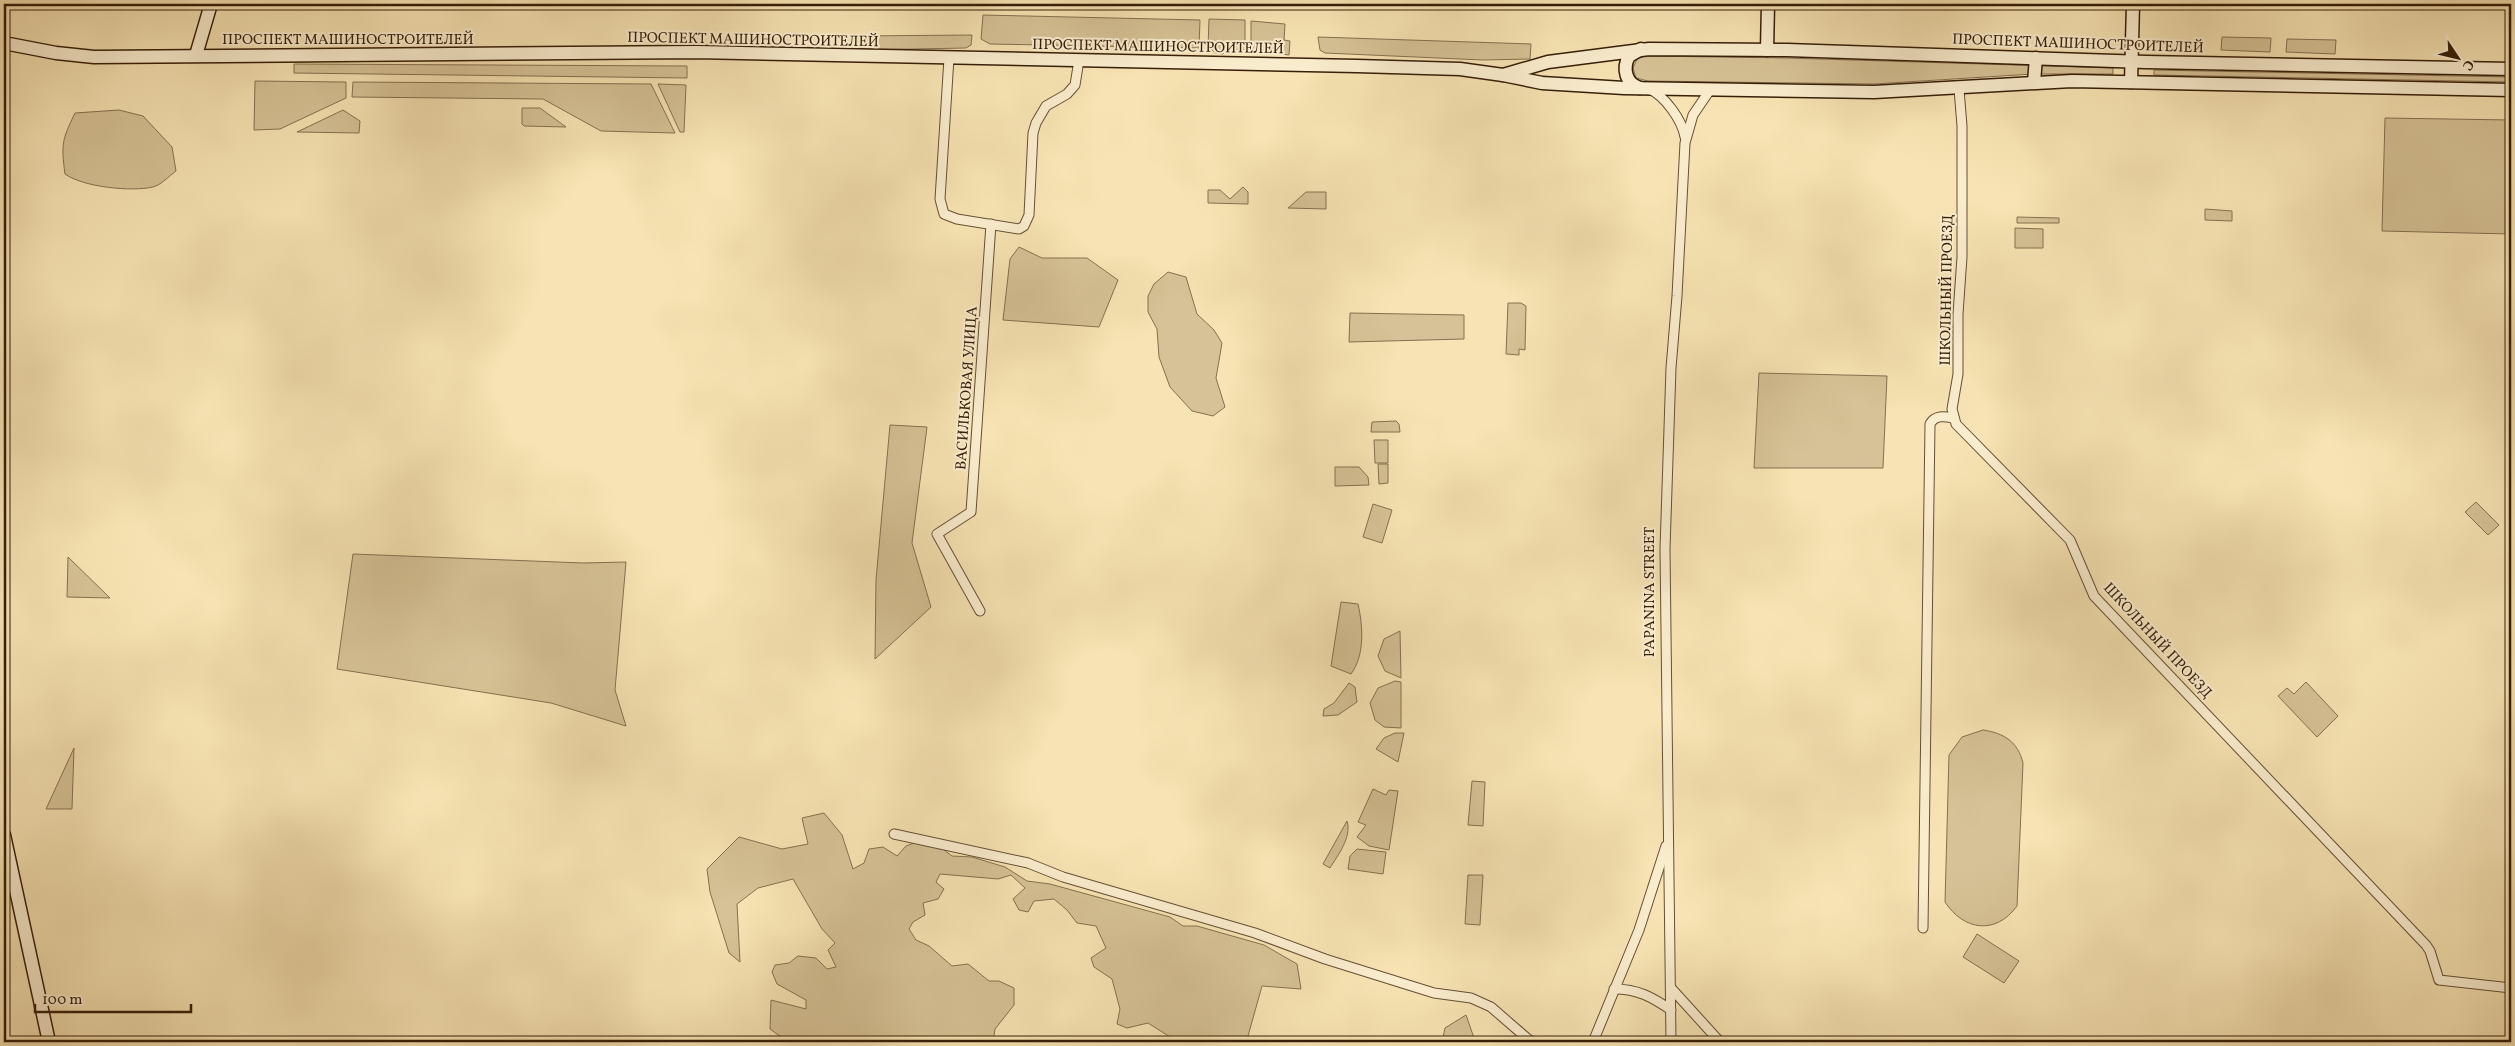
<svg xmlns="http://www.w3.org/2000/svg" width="2515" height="1046" font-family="Vollkorn,serif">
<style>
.green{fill:#d6c296;stroke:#867050}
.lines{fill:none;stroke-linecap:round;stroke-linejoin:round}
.street-casing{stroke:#664f34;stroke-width:11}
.secondary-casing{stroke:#361e09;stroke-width:15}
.street{stroke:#faedce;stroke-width:9}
.secondary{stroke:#faedce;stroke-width:12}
.labels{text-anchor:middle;stroke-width:4;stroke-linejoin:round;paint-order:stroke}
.street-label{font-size:15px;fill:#361e09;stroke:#faedce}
</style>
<rect width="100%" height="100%" fill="#f7e3b3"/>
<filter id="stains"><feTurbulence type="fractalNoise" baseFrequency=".004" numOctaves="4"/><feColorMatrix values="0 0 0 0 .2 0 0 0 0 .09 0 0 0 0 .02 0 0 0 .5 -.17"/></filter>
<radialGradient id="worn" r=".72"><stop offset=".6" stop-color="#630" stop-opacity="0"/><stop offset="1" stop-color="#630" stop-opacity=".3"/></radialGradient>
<g class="green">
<path d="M983,15l217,5 -1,28 -209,-4 -9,-5z"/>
<path d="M1209,19l36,1v30h-20l-2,4 -7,-1 -8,-6z"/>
<path d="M1251,21l34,3 -1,16 6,1 -1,14 -38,-5z"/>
<path d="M972,35l-1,10 -5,3 -104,2 -5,-6 1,-8z"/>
<path d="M1318,37l213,7 -1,15 -47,1 -158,-7 -5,-3z"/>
<path d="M2222,37l49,1 -1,14 -49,-2z"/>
<path d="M2287,39l49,1 -1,14 -49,-2z"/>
<path d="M1645,56l142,2 326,10v6h-80l-159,10 -226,-3 -12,-3 -3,-10 4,-9z"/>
<path d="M294,64l393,2v12l-393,-5z"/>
<path d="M2154,70l357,7v5l-357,-7z"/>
<path d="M255,81l91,1v16l-66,31 -26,1z"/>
<path d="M353,82l298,2 24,49 -74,-2 -58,-32 -191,-2z"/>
<path d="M658,84l28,1 -2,47h-4z"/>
<path d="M522,108h18l26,19 -42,-1 -2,-2z"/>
<path d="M119,110l24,6 29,31 4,24c-7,5 -15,14 -23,16 -22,5 -70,0 -88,-13 -4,-30 -3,-34 10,-61z"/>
<path d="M343,110l17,11 -1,12 -62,-1z"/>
<path d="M2385,118l126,2v114l-129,-3z"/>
<path d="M1243,187l5,5v12l-40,-1v-13h12l10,9z"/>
<path d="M1306,192h20v17l-38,-1z"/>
<path d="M2205,209l27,2v10l-27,-1z"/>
<path d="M2017,217l42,1v5h-42z"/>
<path d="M2015,228l28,1v19h-28z"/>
<path d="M1019,247l23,11h45l31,22 -19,47 -96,-7 7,-61z"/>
<path d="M1168,272l18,5 11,37 17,16 8,13 -6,35 9,29 -12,9 -21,-5 -22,-24 -11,-30 -2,-28 -9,-17v-16l6,-12z"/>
<path d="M1508,303h13l5,3 -1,44 -6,-1v6l-13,-1z"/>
<path d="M1350,313l114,2v24l-115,3z"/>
<path d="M1759,373l128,3 -4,92h-129z"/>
<path d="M1396,421l3,3 1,8h-29l1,-10z"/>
<path d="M890,425l37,2 -15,116 19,64 -56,52 1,-79z"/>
<path d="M1374,440h14v23h-13z"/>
<path d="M1378,464h10v19l-9,1z"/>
<path d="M1335,467h24l9,10 1,8 -34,1z"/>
<path d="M2476,502l23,23 -11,10 -23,-23z"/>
<path d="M1373,504l19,6 -10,33 -19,-6z"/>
<path d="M353,554l230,9 43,-1 -11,128 11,36 -75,-23 -214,-34z"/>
<path d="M68,557l42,41 -43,-1z"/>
<path d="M1341,602l17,2c5,22 7,51 -7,70l-20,-8z"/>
<path d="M1400,631l1,47 -16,-7 -7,-15 6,-17z"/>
<path d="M1395,681l6,1v46l-17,-1 -9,-7 -5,-17 8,-15z"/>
<path d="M2306,682l32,34 -21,21 -39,-41 9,-8 7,6z"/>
<path d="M1349,683l6,4 2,15 -19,13 -15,1 1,-7 10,-6z"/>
<path d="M1983,730c21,3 35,12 40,33l-6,143c-21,29 -53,25 -72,-4l4,-147 13,-18z"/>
<path d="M1395,733h9l-6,29 -22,-13 8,-11z"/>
<path d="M74,748l-2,61h-26z"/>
<path d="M1472,781l13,1 -2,44 -15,-1z"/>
<path d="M1373,789l13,6 3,-5 9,1 -9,59 -20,-4 -12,-9 9,-12 -8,-3z"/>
<path d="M824,813l18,22 11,34 11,-6 5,-14 14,-2 14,9 9,-10 16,-6 17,6 13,10 20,1 33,10 22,14 23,3 120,33 13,9h14l67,19 33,19 4,25 -39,-3 -14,50 3,6h-77l-4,-5 -22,-14 -21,5 -10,-4 3,-15 -8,-30 -18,-12 -3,-9 15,-10 -10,-22 -19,-3 -10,-13 -13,-11 -20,2 -6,11 -9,-2 -6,-11 12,-11 -14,-13 -13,4 -58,-5 -4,8 8,7 -6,10 -15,4 2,12 -12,7 -4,7 7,11 13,6 23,20 16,-2 21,17h10l15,7v17l-19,24 -2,13h-212v-5l-11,-8 1,-29 35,9v-9l-29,-16 -5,-12 3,-7 14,-2 9,-7 18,2 11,11 9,-2 -8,-17 7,-7 -13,-14 -29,-50 -35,9 -21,16 3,58 -11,-9 -19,-61 -3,-23 32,-32 43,12 26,-5 -6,-26z"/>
<path d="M1347,821c5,16 -9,34 -17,47l-7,-4z"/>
<path d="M1357,849l29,3 -3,22 -35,-5 2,-13z"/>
<path d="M1468,875h15l-3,50 -15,-1z"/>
<path d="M1977,934l42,27 -15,22 -41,-26z"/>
<path d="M1466,1015l8,23 -3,4h-29l3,-14z"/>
</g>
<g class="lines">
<g class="street-casing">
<g id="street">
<path d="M949,58l-9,141 4,15 13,5 62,10 5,-3 5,-11 4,-82 3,-10 10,-17 21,-12 8,-9 4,-25"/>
<path d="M1649,89c16,7 33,31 36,48"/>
<path d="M1959,89l3,37v131l-4,57v60l-6,35 4,15 114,116 24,56 332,349 4,6 9,29 72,8"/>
<path d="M980,611l-43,-77 34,-22 20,-288"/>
<path d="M894,834l134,29 35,14 192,56 70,26 109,34 37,5 20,9 38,33 6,2"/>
<path d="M1923,928l7,-504c5,-9 14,-8 23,-6"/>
<path d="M1671,988l49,54"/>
<path d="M1614,989c24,0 38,8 57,21"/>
<path d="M1593,1042l46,-112 27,-84"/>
<path d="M1671,1042l-6,-493 6,-181 6,-72 8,-153 8,-28 17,-25"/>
</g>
</g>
<g class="secondary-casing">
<g id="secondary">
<path d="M4,43l52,10 38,4 603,-5 660,14 103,3 43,6 39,8 82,5 250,4 198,-11 439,9"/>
<path d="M1767,50l1,-46"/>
<path d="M196,55l15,-51"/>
<path d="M1503,75l45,-13 101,-13 138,1 359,12 365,7"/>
<path d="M2034,82l2,-24"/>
<path d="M2131,82l2,-78"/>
<path d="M1640,88c-14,-4 -18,-19 -11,-32l12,-7"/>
<path d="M4,835l45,207"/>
</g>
</g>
<use href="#street" class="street"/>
<use href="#secondary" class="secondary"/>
</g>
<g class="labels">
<g class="street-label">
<text x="348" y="44">ПРОСПЕКТ МАШИНОСТРОИТЕЛЕЙ</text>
<text transform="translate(753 39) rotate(1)" y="5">ПРОСПЕКТ МАШИНОСТРОИТЕЛЕЙ</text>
<text transform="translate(2078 43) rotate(2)" y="5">ПРОСПЕКТ МАШИНОСТРОИТЕЛЕЙ</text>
<text transform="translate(1158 46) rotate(1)" y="5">ПРОСПЕКТ МАШИНОСТРОИТЕЛЕЙ</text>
<text transform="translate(1946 290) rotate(-89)" y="5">ШКОЛЬНЫЙ ПРОЕЗД</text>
<text transform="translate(966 388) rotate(-86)" y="5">ВАСИЛЬКОВАЯ УЛИЦА</text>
<text transform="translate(1649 592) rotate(-90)" y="5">PAPANINA STREET</text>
<text transform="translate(2158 640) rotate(47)" y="5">ШКОЛЬНЫЙ ПРОЕЗД</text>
</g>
</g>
<rect width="2515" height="1046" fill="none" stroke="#f7e3b3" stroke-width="20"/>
<rect x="5" y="5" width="2505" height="1036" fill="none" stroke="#361e09" stroke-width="2.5"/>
<rect x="10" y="10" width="2495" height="1026" fill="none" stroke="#361e09"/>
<g transform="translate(2458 58) rotate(125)" stroke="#faedce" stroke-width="4" paint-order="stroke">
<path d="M0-4L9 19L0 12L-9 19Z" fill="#361e09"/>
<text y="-8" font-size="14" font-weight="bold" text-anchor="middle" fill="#361e09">С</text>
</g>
<path d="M35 1004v8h156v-8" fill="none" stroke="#361e09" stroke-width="2.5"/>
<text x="42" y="1004" font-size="15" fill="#361e09" stroke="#faedce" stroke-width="4" paint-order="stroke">100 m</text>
<rect width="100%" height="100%" filter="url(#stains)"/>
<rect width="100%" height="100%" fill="url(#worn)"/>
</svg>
